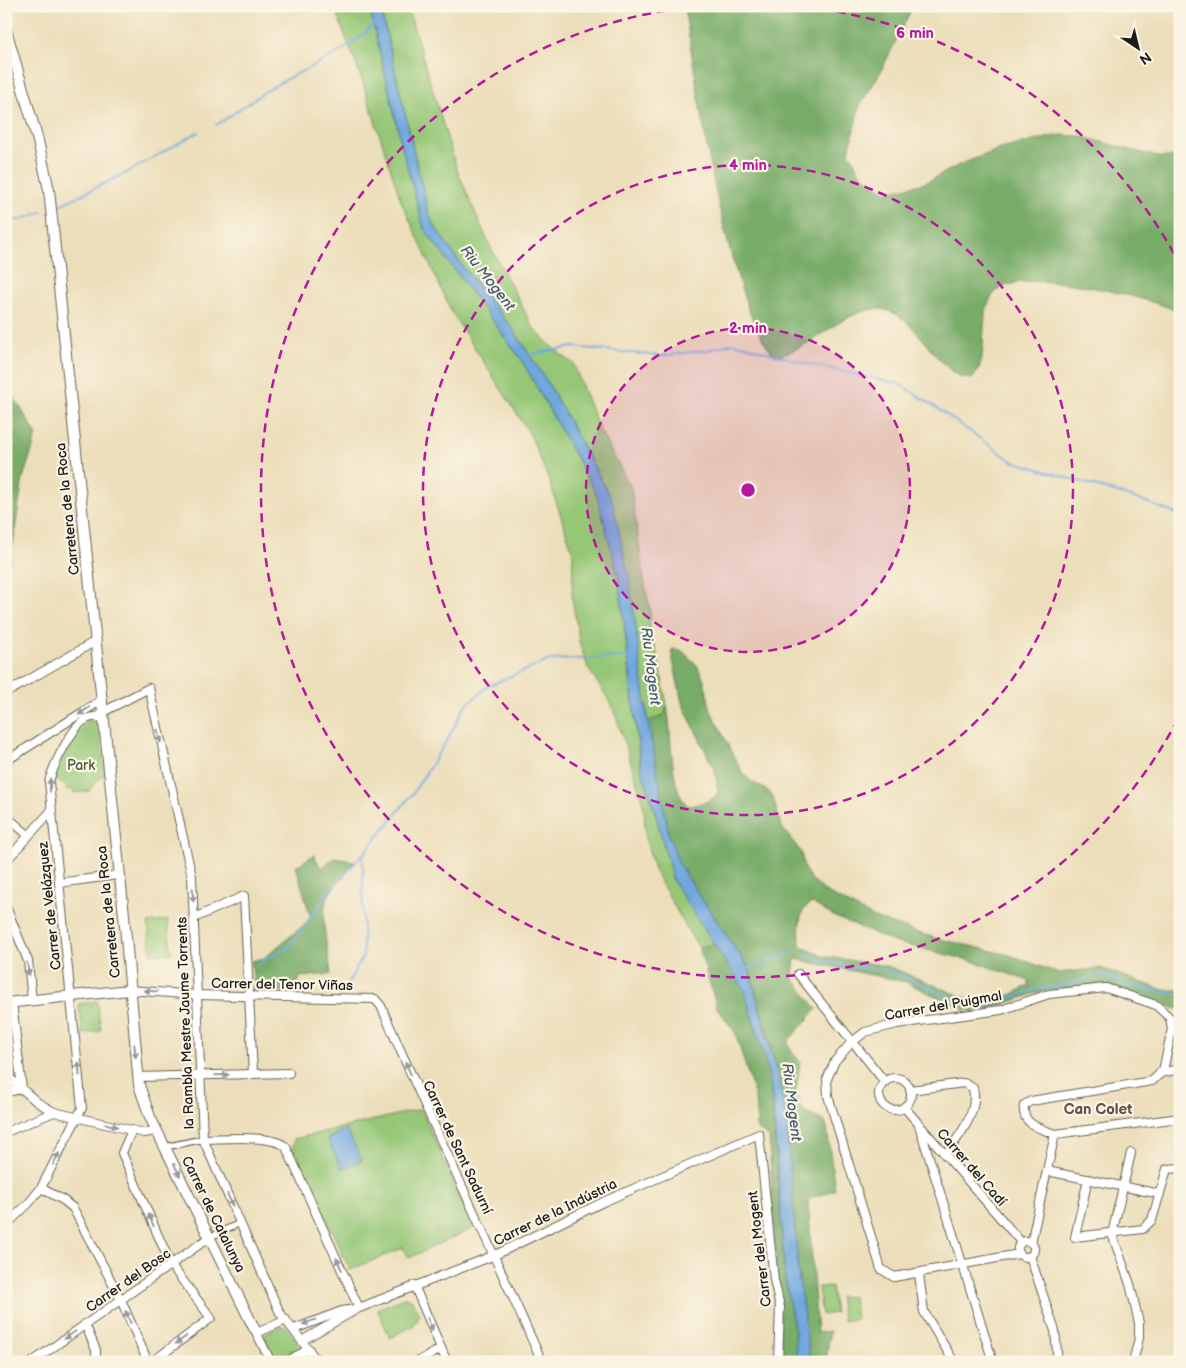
<svg xmlns="http://www.w3.org/2000/svg" width="1186" height="1368" font-family="'Balsamiq Sans',sans-serif">
<style>
.green{fill:#96c777;stroke:#59724a}
.forest{fill:#78ac68;stroke:#4a6442;fill-rule:evenodd}
.water{fill:#6fa8de;stroke:#46627d}
.lines{fill:none;stroke-linecap:round;stroke-linejoin:round}
.stream{stroke:#6fa8de;stroke-width:2}
.pedestrian-casing{stroke:#656053;stroke-width:8}
.minor-casing{stroke:#656053;stroke-width:10}
.tertiary-casing{stroke:#656053;stroke-width:12}
.pedestrian{stroke:#fff;stroke-width:5.5}
.minor{stroke:#fff;stroke-width:8}
.tertiary{stroke:#fff;stroke-width:10}
.oneway{fill:#999}
.ring{fill:none;stroke:#b5179e;stroke-width:2.5;stroke-dasharray:9 6}
.labels{text-anchor:middle;stroke-width:4.5;stroke-linejoin:round;paint-order:stroke}
.street-label{font-size:14px;fill:#1c1c1c;stroke:#fcf5e5}
.park-label{font-size:14px;fill:#47583c;stroke:#fcf5e5}
.water-label{font-size:15px;font-style:italic;fill:#415b73;stroke:#fcf5e5}
.neighbourhood-label{font-size:15px;font-weight:bold;fill:#605049;stroke:#fcf5e5}
.centre{fill:#b5179e;stroke:#fcf5e5;stroke-width:2.5}
.ring-label{font-size:15px;text-anchor:middle;font-weight:bold;fill:#b5179e;stroke:#fcf5e5;stroke-width:4.5;stroke-linejoin:round;paint-order:stroke}
</style>
<rect width="100%" height="100%" fill="#fcf5e5"/>
<filter id="ink" filterUnits="userSpaceOnUse"><feTurbulence type="fractalNoise" baseFrequency=".02" numOctaves="2"/><feDisplacementMap in="SourceGraphic" scale="10" xChannelSelector="R" yChannelSelector="G"/><feConvolveMatrix kernelMatrix="1 2 1 2 8 2 1 2 1" color-interpolation-filters="sRGB"/></filter>
<filter id="wash" filterUnits="userSpaceOnUse"><feTurbulence type="fractalNoise" baseFrequency=".0096" numOctaves="4" result="noise"/><feDisplacementMap in="SourceGraphic" scale="20" xChannelSelector="R" yChannelSelector="G"/><feGaussianBlur stdDeviation="1.12" result="paint"/><feColorMatrix in="noise" values="0 0 0 0 0 0 0 0 0 0 0 0 0 0 0 0 0 1.4 0 .05"/><feComposite in="paint" operator="in"/></filter>
<g filter="url(#wash)">
<rect width="100%" height="100%" fill="#ecdeba"/>
<g class="green">
<path d="M334,6h35l35,149 20,74 97,130 76,136 22,84 21,185 21,68 12,49 43,63 -17,3 -9,-13 -36,-64 -8,-30 -2,-31 -4,-17 -25,-79 -8,-16 -19,-29 -9,-27 -7,-43 1,-45 -23,-70 -20,-49 -78,-121 -51,-112 -40,-124z"/>
<path d="M380,6h27l50,164 31,72 46,87 21,21 18,13 26,66 32,59 13,93 6,28v23l8,25 9,49 -3,10 -16,5 -14,-108 -33,-134 -53,-96 -35,-54 -48,-59 -30,-43 -7,-15z"/>
<path d="M87,721h7l5,4 6,50 -9,6 -7,10 -15,2 -1,-4 -5,1 -9,-9 -8,1 12,-30z"/>
<path d="M168,920l3,33 -20,1 -3,-31z"/>
<path d="M97,1001l4,30 -18,3 -4,-30z"/>
<path d="M421,1109l52,119 -64,30 -6,-10 -53,22 -57,-123 1,-8z"/>
<path d="M831,1286l4,27 -13,2 -4,-28z"/>
<path d="M853,1296l3,23 -13,2 -4,-24z"/>
<path d="M406,1297l6,3 8,16 -4,2 2,3 -4,1v3l-24,13 -13,-29z"/>
<path d="M281,1326l5,1 16,21 -23,13 -4,-2 -11,-21 2,-5z"/>
</g>
<g class="forest">
<path d="M684,6h229l-33,67 -21,34 -10,45 12,23 26,17 38,-9 36,-19 39,-15 59,-14 20,1 79,21h22v155c-31,-14 -164,-50 -187,-17 -13,17 -7,51 -13,71 -2,4 -5,9 -8,13 -3,-1 -8,-1 -11,-2 -28,-12 -50,-71 -86,-68 -37,4 -63,41 -100,47 -20,-22 -30,-54 -38,-82 -27,-87 -38,-178 -53,-268z"/>
<path d="M6,384l31,51 -14,43 -13,85 -4,1z"/>
<path d="M673,649l8,1 16,15 7,15 7,31 31,61 9,9 17,10 5,6 8,29 20,26 3,16 6,10 17,15 50,26 58,19 75,17 48,18 43,-5 62,22h17v17l-4,2 -74,-25 -63,8 -52,18h-22l-59,-28 -111,-23 -2,19 24,31 -29,32 1,6 11,15 -4,30 3,12 7,9 18,8 3,6 8,63 -27,9 9,134 13,-2 -4,31h-16l-11,-82 -14,-170 -9,-45 -27,-97 -69,-102 -11,-30 -21,-115 16,-5 3,-10c5,20 2,90 22,100 12,-3 23,-3 29,-14l-3,-21 -33,-68 -11,-52zM812,903l23,14 59,25 75,18 60,21v4l-18,10 -25,5h-15l-84,-34 -65,-10 -22,-10c0,-14 -4,-36 12,-43z"/>
<path d="M314,855l7,13 13,-10 20,3c-5,13 -17,21 -24,32 -13,18 -1,59 1,81l-31,3 -5,15 -40,-1 -4,-30 13,-3 47,-39 -15,-53z"/>
<path d="M716,944l28,46 26,90 15,198 10,54 2,30h-16l-12,-225 -12,-8 -2,-32 -20,-65 -18,-24 -18,-61z"/>
</g>
<g class="water">
<path d="M369,6h11l48,206 7,15 30,43 48,59 35,54 64,117 17,77 19,144 21,115 11,30 69,103 32,120 5,32 13,159 11,82h-13l-2,-30 -10,-54 -10,-147 -5,-51 -6,-27 -20,-63 -71,-109 -20,-77 -12,-36 -22,-189 -22,-84 -76,-136 -97,-130 -20,-74z"/>
<path d="M346,1129l16,31 -20,9 -15,-30z"/>
</g>
<g class="lines">
<g class="stream">
<path d="M216,125c20,-12 38,-27 58,-39 34,-20 75,-32 100,-63"/>
<path d="M56,207l74,-36 68,-39"/>
<path d="M6,222l13,-2 23,-8"/>
<path d="M527,355l46,-8 88,9 47,-6 25,-7 13,3 62,18 91,20 32,20 81,57 116,35 52,19"/>
<path d="M805,955l47,13h19l27,6 73,33 15,-1 51,-17 21,-3 45,-11 28,11 49,9"/>
<path d="M258,963l31,-16 40,-56 39,-42 45,-56 34,-53 18,-34 23,-20 62,-26 79,-3"/>
<path d="M747,969l45,-16"/>
<path d="M343,992l20,-36v-102"/>
</g>
</g>
</g>
<g filter="url(#ink)">
<g class="lines">
<g class="pedestrian-casing">
<g id="pedestrian">
<path d="M165,1147l38,-8"/>
<path d="M210,1237l30,-14"/>
</g>
</g>
<g class="minor-casing">
<g id="minor">
<path d="M6,693l88,-51"/>
<path d="M101,713l48,-25 43,189 11,262 77,174 38,49"/>
<path d="M6,761l94,-60"/>
<path d="M6,816l22,19"/>
<path d="M6,861l45,-50"/>
<path d="M59,883l59,-8"/>
<path d="M6,907l22,54 4,40"/>
<path d="M194,918l50,-22 9,178"/>
<path d="M798,974l87,108"/>
<path d="M129,990l68,5 178,4 6,7c52,120 108,237 161,356"/>
<path d="M1160,1073l20,-4"/>
<path d="M6,1075l31,27 17,10 90,21 13,-2"/>
<path d="M138,1077l151,-4"/>
<circle cx="895" cy="1094" r="16"/>
<path d="M910,1090l54,-7 9,5c6,24 -14,49 -28,67"/>
<path d="M6,1092l16,-3 -10,-87"/>
<path d="M904,1107l117,135"/>
<path d="M919,1125l74,237"/>
<path d="M132,1130l-10,23 49,112 40,53 -59,44"/>
<path d="M6,1132l48,-20"/>
<path d="M1055,1134l125,-16"/>
<path d="M203,1139c20,0 68,-5 83,8l73,161"/>
<path d="M1131,1153l-19,81 18,50 9,39v15l-6,24"/>
<path d="M1047,1171l113,23"/>
<path d="M1088,1179l-13,58 68,-8 9,-9 15,-51 13,-1"/>
<path d="M41,1188l22,12 10,8 48,92 27,62"/>
<path d="M6,1225l23,-22 12,-15 41,-80 -33,-326c4,-16 24,-59 40,-64 4,-2 9,-1 12,-1"/>
<circle cx="1026" cy="1249" r="8"/>
<path d="M1031,1243l24,-109"/>
<path d="M1019,1254l-125,23 -13,-8 -53,-173 -1,-17 8,-18 16,-18 14,-11 32,-8 104,-14 48,-16 57,-6 50,17 14,13 2,11 -9,42 -11,10 -121,20 -7,4c-3,20 16,23 31,29"/>
<path d="M1030,1256l25,75 3,31"/>
<path d="M919,1274l5,38 30,50"/>
<path d="M414,1285l33,77"/>
<path d="M85,1324l11,26v12"/>
<path d="M254,1328l17,34"/>
<path d="M294,1329l48,-18 13,-2"/>
<path d="M257,1333l29,-13"/>
<path d="M303,1340l56,-32 136,-53 108,-53 156,-68 15,146 6,27 -2,55"/>
<path d="M32,1362l178,-125"/>
<path d="M286,1362l23,-13"/>
<path d="M417,1362l24,-13"/>
</g>
</g>
<g class="tertiary-casing">
<g id="tertiary">
<path d="M6,30l32,111 11,49 75,725 15,170 11,32 104,211"/>
<path d="M6,1003l123,-13"/>
</g>
</g>
<use href="#pedestrian" class="pedestrian"/>
<use href="#minor" class="minor"/>
<use href="#tertiary" class="tertiary"/>
</g>
<defs><path id="oneway-solid" d="M-6-.8H1V-3.2L6.5 0L1 3.2V.8H-6Z" transform="scale(1.25)"/></defs>
<g class="oneway">
<use href="#oneway-solid" transform="translate(84 711) rotate(147)"/>
<use href="#oneway-solid" transform="translate(159 736) rotate(77)"/>
<use href="#oneway-solid" transform="translate(50 785) rotate(-89)"/>
<use href="#oneway-solid" transform="translate(193 895) rotate(87)"/>
<use href="#oneway-solid" transform="translate(28 969) rotate(83)"/>
<use href="#oneway-solid" transform="translate(151 991) rotate(-176)"/>
<use href="#oneway-solid" transform="translate(135 1051) rotate(84)"/>
<use href="#oneway-solid" transform="translate(408 1068) rotate(-113)"/>
<use href="#oneway-solid" transform="translate(79 1069) rotate(-95)"/>
<use href="#oneway-solid" transform="translate(222 1075) rotate(-1)"/>
<use href="#oneway-solid" transform="translate(111 1125) rotate(14)"/>
<use href="#oneway-solid" transform="translate(56 1159) rotate(-62)"/>
<use href="#oneway-solid" transform="translate(177 1170) rotate(64)"/>
<use href="#oneway-solid" transform="translate(230 1200) rotate(66)"/>
<use href="#oneway-solid" transform="translate(151 1220) rotate(-113)"/>
<use href="#oneway-solid" transform="translate(339 1264) rotate(-115)"/>
<use href="#oneway-solid" transform="translate(128 1317) rotate(-113)"/>
<use href="#oneway-solid" transform="translate(309 1322) rotate(160)"/>
<use href="#oneway-solid" transform="translate(430 1324) rotate(67)"/>
<use href="#oneway-solid" transform="translate(70 1335) rotate(145)"/>
<use href="#oneway-solid" transform="translate(181 1340) rotate(144)"/>
</g>
</g>
<circle cx="748" cy="490" r="162" fill="#b5179e" fill-opacity=".12"/>
<g class="ring">
<circle cx="748" cy="490" r="162"/>
<circle cx="748" cy="490" r="325"/>
<path d="M1178 719A487 487 0 1 1 689 7M807 7A487 487 0 0 1 1178 261"/>
</g>
<g class="labels">
<g class="street-label">
<text transform="translate(67 509) rotate(-96)" y="5">Carretera de la Roca</text>
<text transform="translate(49 906) rotate(-96)" y="5">Carrer de Velázquez</text>
<text transform="translate(108 912) rotate(-96)" y="5">Carretera de la Roca</text>
<text transform="translate(282 984) rotate(1)" y="5">Carrer del Tenor Viñas</text>
<text transform="translate(943 1005) rotate(-10)" y="5">Carrer del Puigmal</text>
<text transform="translate(185 1023) rotate(-92)" y="5">la Rambla Mestre Jaume Torrents</text>
<text transform="translate(458 1147) rotate(65)" y="5">Carrer de Sant Sadurní</text>
<text transform="translate(972 1167) rotate(49)" y="5">Carrer del Cadí</text>
<text transform="translate(555 1212) rotate(-26)" y="5">Carrer de la Indústria</text>
<text transform="translate(214 1214) rotate(64)" y="5">Carrer de Catalunya</text>
<text transform="translate(759 1249) rotate(-97)" y="5">Carrer del Mogent</text>
<text transform="translate(128 1280) rotate(-35)" y="5">Carrer del Bosc</text>
</g>
<g class="park-label">
<text x="81" y="770">Park</text>
</g>
<g class="water-label">
<text transform="translate(488 278) rotate(52)" y="5">Riu Mogent</text>
<text transform="translate(651 666) rotate(83)" y="5">Riu Mogent</text>
<text transform="translate(792 1102) rotate(83)" y="5">Riu Mogent</text>
</g>
<g class="neighbourhood-label">
<text x="1098" y="1114">Can Colet</text>
</g>
</g>
<circle cx="748" cy="490" r="8" class="centre"/>
<g class="ring-label">
<text x="915" y="38">6 min</text>
<text x="748" y="170">4 min</text>
<text x="748" y="333">2 min</text>
</g>
<rect width="1186" height="1368" fill="none" stroke="#fcf5e5" stroke-width="25"/>
<g transform="translate(1138 48) rotate(145)" stroke="#fcf5e5" stroke-width="4" paint-order="stroke">
<path d="M0-4L9 19L0 12L-9 19Z" fill="#1c1c1c"/>
<text y="-8" font-size="14" font-weight="bold" text-anchor="middle" fill="#1c1c1c">N</text>
</g>
</svg>
